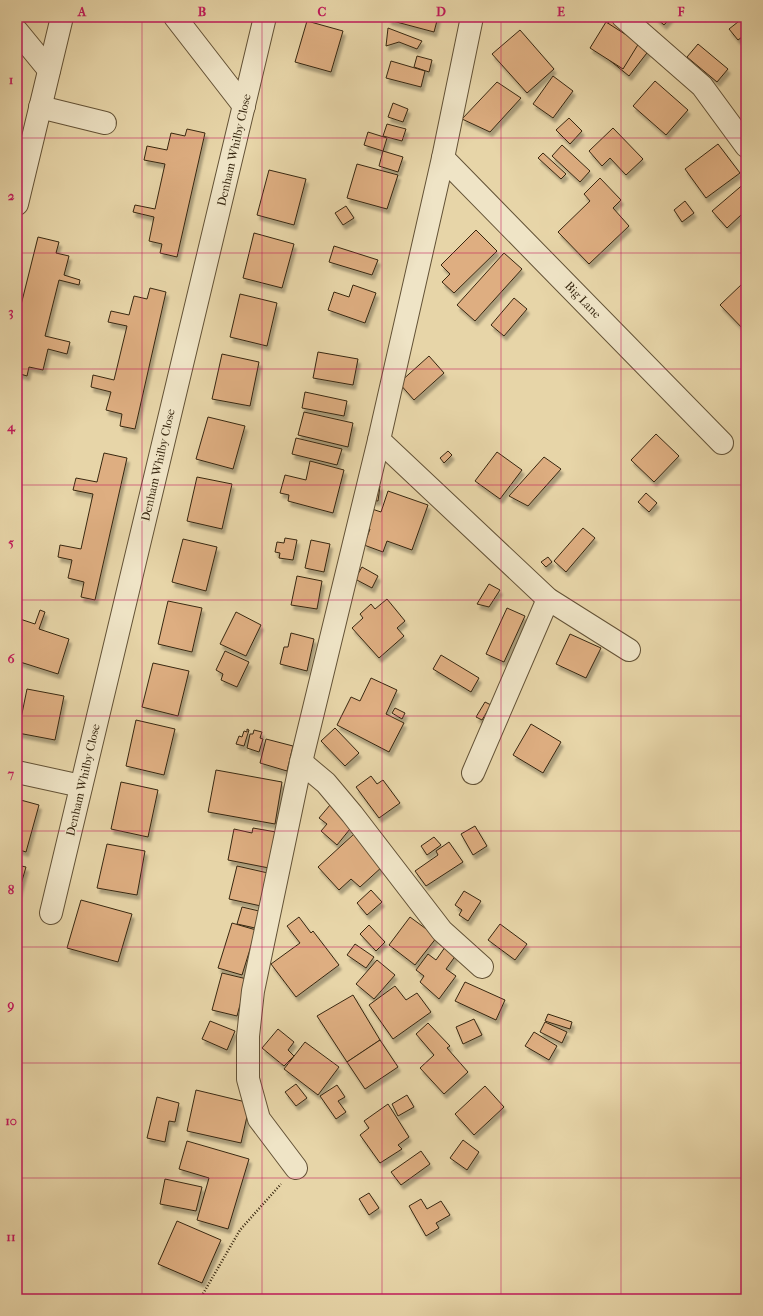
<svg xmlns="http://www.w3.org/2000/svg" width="763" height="1316" font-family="'IM FELL French Canon',serif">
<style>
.building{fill:#deae81;stroke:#372710;filter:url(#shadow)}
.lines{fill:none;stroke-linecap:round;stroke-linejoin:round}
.minor-casing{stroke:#635236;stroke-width:24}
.path{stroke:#372710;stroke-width:2.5;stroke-dasharray:1 2;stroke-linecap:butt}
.minor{stroke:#efe4c6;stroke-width:22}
.grid{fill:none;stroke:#c2185b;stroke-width:1;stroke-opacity:0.55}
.labels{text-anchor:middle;stroke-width:3;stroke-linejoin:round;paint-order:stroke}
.street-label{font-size:12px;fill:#372710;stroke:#efe4c6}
.neatline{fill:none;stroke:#c2185b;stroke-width:1.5}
.grid-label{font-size:13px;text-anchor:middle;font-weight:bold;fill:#c2185b}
</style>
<defs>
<filter id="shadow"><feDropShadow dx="2.5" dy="4.5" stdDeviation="1" flood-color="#0004"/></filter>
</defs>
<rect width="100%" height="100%" fill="#e7d5a8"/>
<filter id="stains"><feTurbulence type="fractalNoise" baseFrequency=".005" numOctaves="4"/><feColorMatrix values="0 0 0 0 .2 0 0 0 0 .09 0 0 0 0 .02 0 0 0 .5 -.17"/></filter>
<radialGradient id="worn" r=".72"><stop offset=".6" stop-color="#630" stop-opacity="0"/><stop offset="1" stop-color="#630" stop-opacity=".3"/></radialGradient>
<g class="building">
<path d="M389,17h49l-4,15 -45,-12z"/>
<path d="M612,17h14l31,23 -28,36 -37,-30z"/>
<path d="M655,17h16l-7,8z"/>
<path d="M743,18l3,4v12l-8,6 -9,-11z"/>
<path d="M307,21l36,10 -12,41 -36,-10z"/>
<path d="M606,22l33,21 -16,26 -33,-21z"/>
<path d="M388,28l34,13 -5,8 -18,-7 -13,4z"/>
<path d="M520,30l34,39 -27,24 -35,-39z"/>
<path d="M698,44l30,25 -11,13 -30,-25z"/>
<path d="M417,56l15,4 -3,12 -15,-5z"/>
<path d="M391,61l34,10 -4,16 -35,-9z"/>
<path d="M553,76l20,15 -20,27 -20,-14z"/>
<path d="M655,81l33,29 -22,25 -33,-29z"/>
<path d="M497,82l24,16 -31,34 -28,-13z"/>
<path d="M393,103l15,6 -5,13 -15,-5z"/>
<path d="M569,118l13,13 -12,13 -14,-14z"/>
<path d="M387,124l19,5 -4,12 -19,-5z"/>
<path d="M613,128l30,31 -17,16 -16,-17 -8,8 -13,-15z"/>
<path d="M187,129l18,4 -28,124 -17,-4 2,-9 -13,-3 5,-24 -21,-5 2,-7 20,4 10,-45 -21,-4 3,-14 20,4 4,-17 14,3z"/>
<path d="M368,132l19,6 -4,13 -19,-6z"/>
<path d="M718,144l22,29 -34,25 -21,-29z"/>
<path d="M562,145l28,26 -10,11 -28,-26z"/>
<path d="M383,151l20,6 -5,15 -19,-6z"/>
<path d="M543,153l23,21 -5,5 -23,-21z"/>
<path d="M357,164l41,11 -11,34 -40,-11z"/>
<path d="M269,170l37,9 -12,46 -37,-10z"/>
<path d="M600,178l21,22 -8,8 16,18 -40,38 -31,-32 32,-31 -6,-7z"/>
<path d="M746,182v39l-5,-6 -14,13 -15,-17z"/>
<path d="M685,201l9,12 -12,9 -8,-12z"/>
<path d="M346,206l8,12 -11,7 -8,-12z"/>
<path d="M476,230l21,21 -43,42 -12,-11 8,-8 -9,-9z"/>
<path d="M254,233l40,11 -12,44 -39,-10z"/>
<path d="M38,237l21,5 -3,11 13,3 -5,19 16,5 -1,5 -20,-5 -14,56 25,6 -3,12 -19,-5 -5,21 -14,-3 -2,9 -10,-3v-52z"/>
<path d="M334,246l44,14 -6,15 -43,-13z"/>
<path d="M504,253l18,16 -47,52 -18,-16z"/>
<path d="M742,284l4,4v44l-26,-27z"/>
<path d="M353,285l23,8 -11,30 -37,-13 6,-18 15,5z"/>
<path d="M150,288l16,4 -31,137 -15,-3 2,-12 -16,-4 5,-18 -20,-5 2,-12 21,5 13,-54 -19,-4 3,-11 18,4 5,-19 13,3z"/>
<path d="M240,294l37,9 -10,43 -37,-9z"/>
<path d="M514,298l13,11 -23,27 -13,-11z"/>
<path d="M318,352l40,7 -5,26 -40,-7z"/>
<path d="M222,354l37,8 -9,44 -38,-7z"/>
<path d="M429,356l15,17 -30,27 -15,-17z"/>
<path d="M305,392l42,9 -3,15 -42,-8z"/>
<path d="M304,412l49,11 -5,24 -50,-12z"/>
<path d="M208,417l37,9 -12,43 -37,-10z"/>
<path d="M656,434l23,22 -25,26 -23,-22z"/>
<path d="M296,438l46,11 -5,16 -45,-11z"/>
<path d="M448,451l4,4 -8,8 -4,-5z"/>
<path d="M497,452l25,18 -22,29 -25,-18z"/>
<path d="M104,453l23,5 -32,142 -14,-3 3,-15 -16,-4 4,-18 -14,-3 2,-12 21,4 12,-55 -20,-4 3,-12 21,4z"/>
<path d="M544,457l17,12 -33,37 -19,-10z"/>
<path d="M310,461l34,9 -11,43 -45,-12 1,-6 -9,-2 5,-18 21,5z"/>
<path d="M197,477l35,7 -10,45 -35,-8z"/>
<path d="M373,485l7,1 -2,15 -8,-1z"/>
<path d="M388,491l40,14 -16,45 -25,-9 -4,11 -19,-7 6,-16 -8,-3 7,-18 12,4z"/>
<path d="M646,493l11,10 -8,9 -11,-10z"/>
<path d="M583,528l12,10 -29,34 -12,-11z"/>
<path d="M285,538l12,2 -4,20 -14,-2 1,-5 -5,-1 2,-10 7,1z"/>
<path d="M183,539l34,8 -11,44 -34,-9z"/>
<path d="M311,540l19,4 -6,28 -19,-4z"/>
<path d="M548,557l4,5 -6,5 -5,-5z"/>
<path d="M362,567l16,9 -6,12 -17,-9z"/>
<path d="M297,576l25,5 -5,28 -26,-4z"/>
<path d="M489,584l11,6 -11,17 -12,-3z"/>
<path d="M387,599l18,22 -8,7 7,8 -25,22 -27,-30 11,-10 -3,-4 11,-10 4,5z"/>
<path d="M168,601l34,7 -10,44 -34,-8z"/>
<path d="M507,608l18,8 -21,46 -18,-8z"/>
<path d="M40,610l5,2 -6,17 30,10 -11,35 -41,-13v-43l18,6z"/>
<path d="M236,612l25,13 -15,31 -26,-12z"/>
<path d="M291,633l23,6 -7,32 -27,-7 4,-17h4z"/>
<path d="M570,634l31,14 -15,30 -30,-14z"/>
<path d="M225,651l24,11 -12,25 -16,-7 2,-6 -7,-4z"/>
<path d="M441,655l38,23 -8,14 -38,-23z"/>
<path d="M153,663l36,8 -11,45 -36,-9z"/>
<path d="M371,678l26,12 -11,24 18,9 -15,29 -52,-27 14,-28 9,4z"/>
<path d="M27,689l37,7 -9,44 -37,-7z"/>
<path d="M485,702l6,3 -9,15 -6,-3z"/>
<path d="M395,708l10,5 -3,6 -10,-6z"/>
<path d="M136,720l39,9 -11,46 -38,-9z"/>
<path d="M531,724l30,18 -18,31 -30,-18z"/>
<path d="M335,728l24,25 -14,13 -24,-25z"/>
<path d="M247,729l2,1 -5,16 -8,-2 3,-8 3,1 2,-6 3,1z"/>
<path d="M254,730l8,2 -2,6 3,1 -4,13 -12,-4 3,-14h3z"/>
<path d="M266,739l27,7 -6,25 -27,-8z"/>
<path d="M216,770l66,12 -7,42 -67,-12z"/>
<path d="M371,776l6,8 6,-4 17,23 -21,15 -23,-31z"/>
<path d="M121,782l37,8 -10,47 -37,-8z"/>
<path d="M17,799l22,6 -13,47 -9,-3z"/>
<path d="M330,805l24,19 -17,21 -16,-14 6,-7 -8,-6z"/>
<path d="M475,826l12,20 -14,9 -12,-21z"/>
<path d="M253,828l23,4 -7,36 -41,-8 6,-31 18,4z"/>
<path d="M354,834l29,32 -23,21 -9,-8 -12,11 -21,-23z"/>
<path d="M434,837l7,8 -14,10 -6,-9z"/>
<path d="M449,842l14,20 -37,24 -11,-15 23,-16 -2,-4z"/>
<path d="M107,844l38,7 -8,44 -40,-7z"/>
<path d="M17,865l9,2 -9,31z"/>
<path d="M237,866l31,7 -7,33 -32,-7z"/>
<path d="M371,890l11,12 -15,13 -10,-12z"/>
<path d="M464,891l17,10 -13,20 -9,-6 3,-5 -7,-5z"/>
<path d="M81,900l51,14 -14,48 -51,-14z"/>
<path d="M242,907l17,4 -4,17 -18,-4z"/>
<path d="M299,917l12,16 2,-2 26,34 -43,32 -25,-33 29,-21 -13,-17z"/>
<path d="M410,917l27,20 -22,28 -26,-20z"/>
<path d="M232,923l24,7 -14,45 -24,-7z"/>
<path d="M500,924l27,20 -12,16 -27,-20z"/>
<path d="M369,925l16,17 -9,9 -16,-17z"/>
<path d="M448,943l11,8 -13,18 10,7 -17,23 -19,-17 4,-6 -8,-6 12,-16 8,6z"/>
<path d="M355,944l19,13 -8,11 -19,-13z"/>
<path d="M377,960l18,15 -21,24 -18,-15z"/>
<path d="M222,973l25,6 -10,37 -25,-6z"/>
<path d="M465,982l40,18 -9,20 -41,-19z"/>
<path d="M395,986l11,14 11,-7 14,19 -38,27 -24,-34z"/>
<path d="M353,995l27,45 -33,22 -30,-46z"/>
<path d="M548,1014l24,8 -2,7 -25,-8z"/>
<path d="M474,1019l8,16 -19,9 -7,-17z"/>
<path d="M210,1021l25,10 -8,19 -25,-11z"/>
<path d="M545,1022l22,10 -5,11 -22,-11z"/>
<path d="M428,1023l22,23 -3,2 21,24 -24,22 -24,-26 14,-13 -18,-21z"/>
<path d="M278,1029l16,13 -6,8 6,6 -10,10 -22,-18z"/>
<path d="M534,1032l23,14 -8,14 -24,-14z"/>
<path d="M380,1040l18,27 -33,22 -18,-27z"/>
<path d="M305,1042l34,25 -21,28 -34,-26z"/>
<path d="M296,1084l11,14 -11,8 -11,-14z"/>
<path d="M337,1085l8,12 -7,4 8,11 -10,7 -16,-23z"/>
<path d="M485,1086l19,21 -30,28 -19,-21z"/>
<path d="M196,1090l54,13 -9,40 -54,-12z"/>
<path d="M407,1095l7,12 -16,9 -6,-12z"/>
<path d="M157,1097l22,6 -4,19 -6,-1 -4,21 -18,-4z"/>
<path d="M388,1104l21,33 -11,8 4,4 -22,14 -20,-28 9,-7 -5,-7z"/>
<path d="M463,1140l16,12 -12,18 -17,-12z"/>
<path d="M187,1141l62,18 -21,70 -31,-9 12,-42 -30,-9z"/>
<path d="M421,1151l9,13 -29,21 -10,-13z"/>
<path d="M165,1179l37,8 -6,24 -36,-7z"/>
<path d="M369,1193l10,15 -10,7 -10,-16z"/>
<path d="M421,1199l6,10 14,-8 9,14 -14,8 3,5 -13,8 -17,-30z"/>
<path d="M177,1221l44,19 -19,43 -44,-19z"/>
</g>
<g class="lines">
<g class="minor-casing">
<g id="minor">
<path d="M175,17l69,89"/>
<path d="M623,17l79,69 44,60"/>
<path d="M17,31l32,39"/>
<path d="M40,107l65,16"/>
<path d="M443,158l279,285"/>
<path d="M17,204l45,-187"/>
<path d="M379,440l169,159 81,51"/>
<path d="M301,762l25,21 26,31 90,117 40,36"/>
<path d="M17,772l64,14"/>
<path d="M473,773l75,-174"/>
<path d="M51,913l214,-896"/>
<path d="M296,1168l-37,-49 -11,-40v-43l5,-45 48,-229 78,-322 64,-282 29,-141"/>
</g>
</g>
<path class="path" d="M200,1299l40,-69 41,-46"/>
<use href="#minor" class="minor"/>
</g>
<path class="grid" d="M142,17v1282M262,17v1282M382,17v1282M501,17v1282M621,17v1282M17,138h729M17,253h729M17,369h729M17,485h729M17,600h729M17,716h729M17,831h729M17,947h729M17,1063h729M17,1178h729"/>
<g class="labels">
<g class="street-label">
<text transform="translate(234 150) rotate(-77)" y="4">Denham Whilby Close</text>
<text transform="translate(583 300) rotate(46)" y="4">Big Lane</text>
<text transform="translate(158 465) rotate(-77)" y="4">Denham Whilby Close</text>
<text transform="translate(83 780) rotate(-77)" y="4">Denham Whilby Close</text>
</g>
</g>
<rect width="763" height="1316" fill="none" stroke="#e7d5a8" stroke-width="44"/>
<rect x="22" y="22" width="719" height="1272" class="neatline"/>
<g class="grid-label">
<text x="82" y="16">A</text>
<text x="202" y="16">B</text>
<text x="322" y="16">C</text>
<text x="441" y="16">D</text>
<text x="561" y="16">E</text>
<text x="681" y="16">F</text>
<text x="11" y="84">1</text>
<text x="11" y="200">2</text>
<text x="11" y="316">3</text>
<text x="11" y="431">4</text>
<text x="11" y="547">5</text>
<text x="11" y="663">6</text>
<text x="11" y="778">7</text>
<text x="11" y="894">8</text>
<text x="11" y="1009">9</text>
<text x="11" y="1125">10</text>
<text x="11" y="1241">11</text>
</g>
<rect width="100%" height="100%" filter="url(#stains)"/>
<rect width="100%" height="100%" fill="url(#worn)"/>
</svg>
